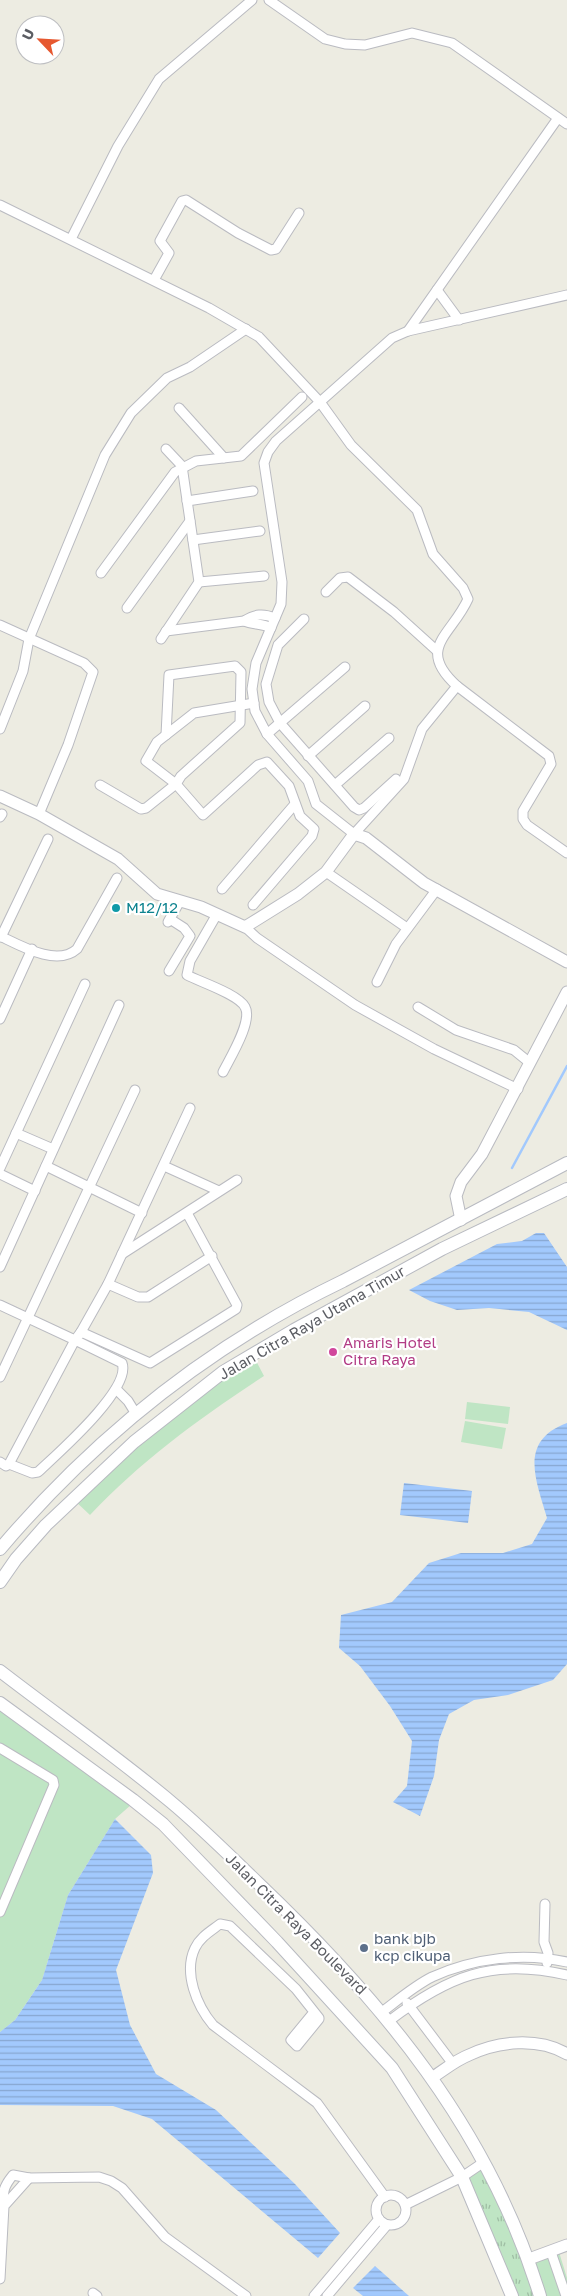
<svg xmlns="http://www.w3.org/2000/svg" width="567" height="2296" font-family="'Golos Text',sans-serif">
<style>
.grass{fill:url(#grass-tufts)}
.green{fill:#bfe5c4}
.water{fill:url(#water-rules)}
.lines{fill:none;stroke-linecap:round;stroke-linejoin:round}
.stream{stroke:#a2c9fd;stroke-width:2.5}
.minor-casing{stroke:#babbc1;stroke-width:11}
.tertiary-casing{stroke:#babbc1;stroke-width:13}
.secondary-casing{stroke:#b8bac1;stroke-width:14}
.minor{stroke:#fff;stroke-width:9}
.tertiary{stroke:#fff;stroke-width:11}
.secondary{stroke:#fff;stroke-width:12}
.culture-dot{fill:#0f9aa8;stroke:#fff;stroke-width:2}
.hotel-dot{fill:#d1479c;stroke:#fff;stroke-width:2}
.service-dot{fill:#5c6f8a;stroke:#fff;stroke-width:2}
.labels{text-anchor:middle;stroke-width:4.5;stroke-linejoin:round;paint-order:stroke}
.culture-label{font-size:15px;fill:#0d838f;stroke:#fff;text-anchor:start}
.street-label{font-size:15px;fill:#5b5d63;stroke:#fff}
.hotel-label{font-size:15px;fill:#b23c85;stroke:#fff;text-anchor:start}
.service-label{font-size:15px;fill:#4e5e75;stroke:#fff;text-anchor:start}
</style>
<defs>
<pattern id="grass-tufts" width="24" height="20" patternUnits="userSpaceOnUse" patternTransform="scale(1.25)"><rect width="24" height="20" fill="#bfe5c4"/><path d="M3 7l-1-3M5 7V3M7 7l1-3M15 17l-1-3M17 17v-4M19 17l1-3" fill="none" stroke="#9ebda3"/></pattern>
<pattern id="water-rules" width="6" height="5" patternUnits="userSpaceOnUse" patternTransform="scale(1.25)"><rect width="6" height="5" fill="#a2c9fd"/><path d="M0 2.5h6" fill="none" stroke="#87a6d0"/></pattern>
</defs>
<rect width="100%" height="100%" fill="#edece2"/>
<path class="grass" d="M485,2161l55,135h-28l-50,-119z"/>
<g class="green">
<path d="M253,1355l11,21c-63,41 -122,84 -174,139l-16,-15 60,-58z"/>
<path d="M467,1402l43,5 -2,17 -43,-5z"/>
<path d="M465,1421l41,7 -4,21 -41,-7z"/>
<path d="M0,1706l132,98 -17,15 -47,76 -26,85 -27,40 -15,12z"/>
<path d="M559,2252l8,26v18h-25l-12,-36z"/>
</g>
<g class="water">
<path d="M536,1233h8l23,34v63l-38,-18 -40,-4 -32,2 -27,-9 -21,-11 88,-46 25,-3z"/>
<path d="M567,1423v241l-14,16 -45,15 -34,5 -25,14 -10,26 -5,36 -14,40 -27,-14 14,-16 5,-45 -22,-35 -30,-40 -21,-18 2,-33 51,-13 37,-39 32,-10h42l29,-9 15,-26c-11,-38 -29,-77 20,-95z"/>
<path d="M404,1483l68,8 -4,32 -68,-8z"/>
<path d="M115,1819l36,36 2,18 -37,97 14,55 26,49 60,36 79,74 45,49 -22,25 -166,-139 -39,-13 -113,-1v-73l15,-12 27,-40 26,-85z"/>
<path d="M375,2266l34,30h-46l-10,-8z"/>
</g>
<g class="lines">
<path class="stream" d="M512,1168l55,-102"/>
<g class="minor-casing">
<g id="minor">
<path d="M269,0l56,39 20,5 20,1 47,-12 40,10 115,81"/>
<path d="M0,205l209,103 50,29 61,65 31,43 66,65 16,44 30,34 5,11c-16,36 -53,49 -11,87l92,70 2,8 -28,47v8l4,6 40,28"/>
<path d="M71,239l47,-93 41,-67 93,-79"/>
<path d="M154,280l15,-27 -9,-12 22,-40 4,-1 52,33 33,17 5,-1 23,-36"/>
<path d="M437,290l22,30"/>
<path d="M408,331l159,-36"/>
<path d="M179,408l45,50"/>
<path d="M187,501l66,-10"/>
<path d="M193,540l67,-9"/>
<path d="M101,573l74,-101 21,-11 45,-5 61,-59"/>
<path d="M199,582l65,-6"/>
<path d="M326,592l14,-14 8,-1 46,35 42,38"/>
<path d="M127,608l63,-87"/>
<path d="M304,619l-26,26 -12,39 3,18 11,21 74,84 5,3 5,-2 32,-29"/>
<path d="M244,621c9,4 18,2 27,7"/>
<path d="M0,625l84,38 9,9 -25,73 -29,69"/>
<path d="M166,631l78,-10c11,-7 19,-8 31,-3"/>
<path d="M161,639l38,-57 -17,-116 -16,-17"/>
<path d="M457,686l-35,43 -18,50 -50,55 -38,-30 -8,-23 -41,-47 -12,-23 -3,-22 4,-26 25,-59 1,-22 -18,-119 4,-11 8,-11 116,-103 16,-7 150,-213"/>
<path d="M0,729l23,-58 6,-32 76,-184 26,-42 36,-35 23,-11 56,-38"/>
<path d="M267,734l78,-67"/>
<path d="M308,756l57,-50"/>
<path d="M100,785l41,24 5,-1 30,-24 5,-8 59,-53 1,-51 -6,-6 -66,9 -3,60"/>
<path d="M335,785l54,-47"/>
<path d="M0,817l2,-3"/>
<path d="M326,872l81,56"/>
<path d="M222,889l73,-85"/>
<path d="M253,905l59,-69 2,-7 -14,-13 -11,-30 -22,-24 -9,3 -55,50 -27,-31 -30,-23 11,-19 37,-29 60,-10"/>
<path d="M217,914l-27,47 -3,14c13,7 51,19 58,32 8,14 -15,51 -22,65"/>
<path d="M168,922l12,-21"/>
<path d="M245,927l12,11 98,67 79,44 84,40"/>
<path d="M0,936c21,10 57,31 77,13l40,-71"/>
<path d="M1,937l47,-98"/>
<path d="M169,971l21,-35 -6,-8 -14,-9"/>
<path d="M377,982l19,-38 41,-55"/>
<path d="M418,1007l38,23 58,20 16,13"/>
<path d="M0,1019l32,-70"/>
<path d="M16,1133l37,16"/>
<path d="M46,1166l96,47"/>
<path d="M164,1166l55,25"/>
<path d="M0,1168l85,-184"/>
<path d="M0,1174l35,17"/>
<path d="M122,1254l115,-74"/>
<path d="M0,1267l119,-262"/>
<path d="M108,1284l30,13h10l64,-41"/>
<path d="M0,1305l75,35 6,-8 69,31 86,-54 1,-4 -50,-92"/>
<path d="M81,1332l27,-48 82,-176"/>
<path d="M0,1377l135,-287"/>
<path d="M116,1389l12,12 8,13"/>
<path d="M0,1462l6,4 3,-2 23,9 6,-1c19,-18 94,-83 84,-109l-47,-23 -66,124"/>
<path d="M0,1748l53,32 1,5 -54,127"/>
<path d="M545,1904l-1,38 4,11 -1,10"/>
<path d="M407,2003l46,61"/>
<path d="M314,2012l-23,28 6,6 22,-27v-1l-23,-29 -66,-63 -10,-2c-9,7 -20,13 -25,24 -12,25 2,58 18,77l104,78 68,94"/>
<path d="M382,2012c16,-12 32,-26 50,-35 42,-19 91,-25 135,-15"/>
<path d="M389,2021c59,-45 103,-63 178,-46"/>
<path d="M29,2178l70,-1 12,4 11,7 43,49 81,59"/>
<circle cx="391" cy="2210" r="15"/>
<path d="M405,2205l57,-28 22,-15"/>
<path d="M551,2252l15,44"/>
<path d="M0,2279l4,-73c-2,-14 0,-20 9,-31l16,3 -25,28"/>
<path d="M93,2293l4,3"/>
<path d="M314,2296l65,-77"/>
<path d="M327,2296l60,-71"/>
</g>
</g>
<g class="tertiary-casing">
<g id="tertiary">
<path d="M0,796l39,18 79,45 39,35 44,13 44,20 53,-33 28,-22 28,-38 12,4 58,45 143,79"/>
<path d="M461,1220l-5,-24 5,-14 21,-28 85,-162"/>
<path d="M433,2077c11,-7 23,-17 36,-22 29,-14 69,-18 98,-1"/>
<path d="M529,2259l38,-14"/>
</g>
</g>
<g class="secondary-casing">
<g id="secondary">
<path d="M0,1549c95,-112 210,-204 343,-268l224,-118"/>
<path d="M0,1582l16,-23 30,-34 88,-83 89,-70 71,-42 148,-81 125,-60"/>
<path d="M0,1671c57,44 116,85 171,131 30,25 58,53 87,81 124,118 231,246 282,413"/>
<path d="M0,1703l133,97 30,24 114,118 115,126 70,109 50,119"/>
</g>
</g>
<use href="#minor" class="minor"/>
<use href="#tertiary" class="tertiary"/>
<use href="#secondary" class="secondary"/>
</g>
<circle class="culture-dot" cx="116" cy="908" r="5"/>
<circle class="hotel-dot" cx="333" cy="1352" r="5"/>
<circle class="service-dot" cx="364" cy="1948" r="5"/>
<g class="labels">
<g class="culture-label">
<text x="126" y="913">M12/12</text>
</g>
<g class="street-label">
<text transform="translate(312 1323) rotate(-30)" y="5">Jalan Citra Raya Utama Timur</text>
<text transform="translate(296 1924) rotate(45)" y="5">Jalan Citra Raya Boulevard</text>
</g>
<g class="hotel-label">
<text x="343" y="1348">Amaris Hotel<tspan x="343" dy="17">Citra Raya</tspan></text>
</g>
<g class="service-label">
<text x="374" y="1944">bank bjb<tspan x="374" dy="17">kcp cikupa</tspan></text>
</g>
</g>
<g transform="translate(40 40) rotate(295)"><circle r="24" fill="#ffffff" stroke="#bdbec1"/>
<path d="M0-4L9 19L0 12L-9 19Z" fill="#e65830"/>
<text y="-8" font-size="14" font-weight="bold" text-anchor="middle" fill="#5b5d63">U</text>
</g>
</svg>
